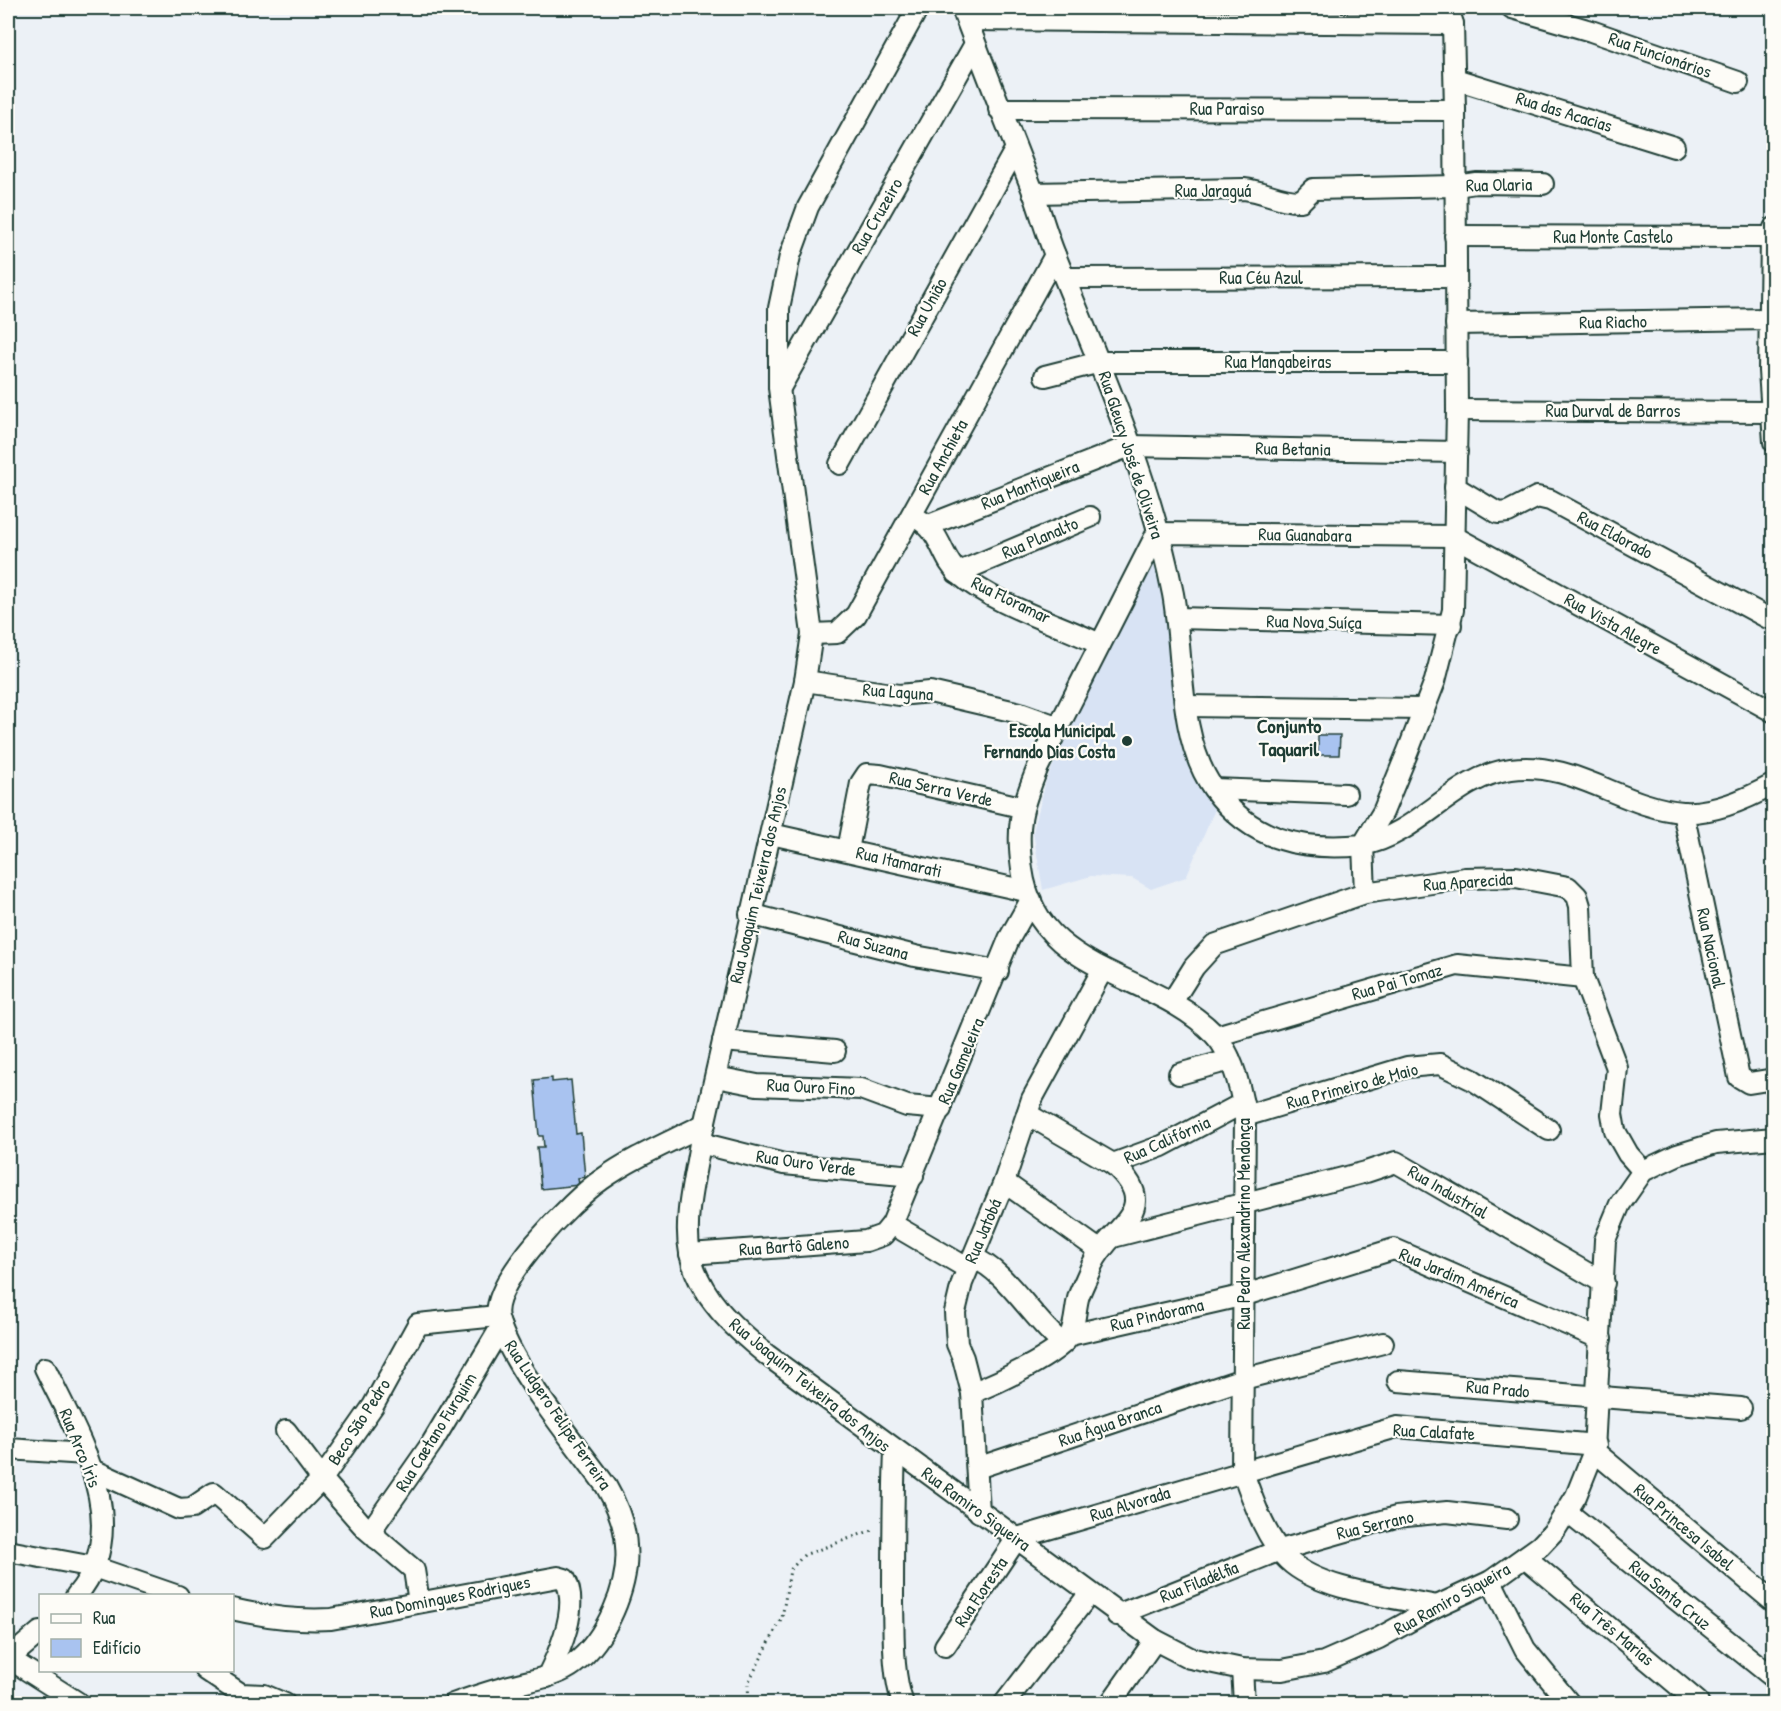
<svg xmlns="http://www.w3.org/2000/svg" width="1781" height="1711" font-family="'Patrick Hand',sans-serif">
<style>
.built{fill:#d8e3f4}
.building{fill:#a9c3f0;stroke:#1f3d34;stroke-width:1.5}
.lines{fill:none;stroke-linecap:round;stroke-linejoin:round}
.minor-casing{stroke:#1f3d34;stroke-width:24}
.path{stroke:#1f3d34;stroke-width:3;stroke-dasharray:1.5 4.5;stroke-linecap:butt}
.minor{stroke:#fdfcf7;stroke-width:20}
.poi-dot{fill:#1f3d34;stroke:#fdfcf7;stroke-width:2}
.labels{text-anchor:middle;stroke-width:4.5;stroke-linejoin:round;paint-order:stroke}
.street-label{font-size:18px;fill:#1f3d34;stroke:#fdfcf7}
.poi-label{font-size:18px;font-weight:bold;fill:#1f3d34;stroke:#fdfcf7;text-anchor:end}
.neighbourhood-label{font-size:20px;font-weight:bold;fill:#1f3d34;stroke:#fdfcf7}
</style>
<rect width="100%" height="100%" fill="#ecf1f6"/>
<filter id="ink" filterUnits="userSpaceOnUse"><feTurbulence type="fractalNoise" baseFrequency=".0167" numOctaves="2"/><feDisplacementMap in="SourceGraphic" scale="12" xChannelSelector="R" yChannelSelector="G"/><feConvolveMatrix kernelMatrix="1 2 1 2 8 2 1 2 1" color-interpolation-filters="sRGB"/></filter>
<g filter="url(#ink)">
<path class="built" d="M1149,558l13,6 22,150 35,86 -33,77 -35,12 -19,-11 -41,-2 -48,14 -10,-58 13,-51z"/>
<g class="building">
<path d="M1318,735h22l-1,20h-21z"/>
<path d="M552,1078v4l19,-2 5,54 5,-1 4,44 -7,1 1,7 -38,4 -4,-42h7l-1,-11h-4l-5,-56z"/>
</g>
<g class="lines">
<g class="minor-casing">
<g id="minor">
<path d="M918,8l-110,199 -18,49 -11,52v80l33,246 -7,47 -105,462c-5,34 -17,75 -10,110 8,43 45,76 77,102l388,285 35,18 52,11 40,1 42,-8 55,-24 58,-32 54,-25 49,-35 15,-16 21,-34 18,-45 11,-211 15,-36 23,-33 34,-16 39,-12 58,-5"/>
<path d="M962,8c23,62 48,124 72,186 7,20 13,41 21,61 45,111 95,221 118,339 11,60 4,143 40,194 38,53 89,63 150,57l20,-33 25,-61 27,-70 18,-71 4,-200 -2,-300 -2,-86 -5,-16"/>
<path d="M1512,8l79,23 147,51"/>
<path d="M967,20l486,4"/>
<path d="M1455,79l219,68"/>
<path d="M999,109l456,1"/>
<path d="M1033,193l211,-4c21,2 37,13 57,12l12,-12 143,-3 20,-3 67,1"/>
<path d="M1774,228l-3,9 -2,134 5,71"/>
<path d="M1455,236l316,1"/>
<path d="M1066,278l390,-1"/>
<path d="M1456,324l313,-5"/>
<path d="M1045,376l55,-14h357"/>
<path d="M781,386l194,-342"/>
<path d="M1457,410l313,2"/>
<path d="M840,464l175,-314"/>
<path d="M1455,487l43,26 10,-1 29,-15 13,3 218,118h6"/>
<path d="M918,519c24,13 23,39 41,55 34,30 99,50 141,70"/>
<path d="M929,525l201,-79 327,6"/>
<path d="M957,573l133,-56"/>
<path d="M1177,618l274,7"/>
<path d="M812,634l25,-1 19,-18 199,-360"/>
<path d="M805,681l94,14 31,-3 90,21 39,14"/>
<path d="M1186,706l238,3"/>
<path d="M1214,789l132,5"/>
<path d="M1683,812l56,265 10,6 25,-4"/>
<path d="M771,834l255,57"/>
<path d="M848,850l13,-67 6,-9 13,1 141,32"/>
<path d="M1365,893l-2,-48c57,-11 90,-68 148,-76 62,-9 112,39 172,43 31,2 64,-13 91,-28"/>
<path d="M750,914l165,42 83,15"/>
<path d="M1172,1002l22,-35 20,-22 151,-52 100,-15 51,-1 52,10 9,9 3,10 3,72 34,90 -5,46 3,17 13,23 15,17"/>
<path d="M1216,1036l241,-71 126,13"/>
<path d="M723,1041l112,10"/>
<path d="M1179,1074l51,-14"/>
<path d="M716,1077l41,8 104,4 46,17 34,3"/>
<path d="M1027,1114l86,50"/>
<path d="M1245,1116l162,-49 33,-3 33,16 76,50"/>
<path d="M700,1143l84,21 129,12"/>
<path d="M1004,1182l95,68"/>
<path d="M892,1224l75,44"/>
<path d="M1113,1237l253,-65 30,-10 208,121"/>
<path d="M690,1254l176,-13 17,-6 9,-11 117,-285 22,-39"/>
<path d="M973,1258c32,11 60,62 89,85"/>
<path d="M1070,1335l175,-40 149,-46 207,90"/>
<path d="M45,1368c33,69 91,158 31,228"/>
<path d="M1398,1381l343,27"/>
<path d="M972,1393c22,-9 87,-38 98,-58 6,-12 5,-28 9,-40 4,-10 9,-20 13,-30 17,-39 74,-54 21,-101l49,-18 81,-43"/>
<path d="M8,1449l78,5"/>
<path d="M895,1451c-2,50 -2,101 -2,152 1,33 -1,69 10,101"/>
<path d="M1594,1451l180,151"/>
<path d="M977,1468l266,-89 140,-36"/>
<path d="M91,1469l88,40 13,-1 22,-15 51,45 57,-59 -36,-48"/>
<path d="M979,1512l-7,-119 -9,-35 -6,-14 -1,-15 -1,-17 7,-29 42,-101 28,-83 71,-130"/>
<path d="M1567,1512l207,166"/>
<path d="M376,1538l-2,-12 58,-83 69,-116"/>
<path d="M8,1551l86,16 84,29"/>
<path d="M1525,1557l173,145"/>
<path d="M1491,1581l34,68 45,55"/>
<path d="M419,1602l-5,-32 -48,-41 -44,-50 51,-73 45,-82 79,-8"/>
<path d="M1437,1606c-43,-9 -117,-15 -149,-46 -23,-22 -35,-60 -46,-90l3,-354c-4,-26 -12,-61 -30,-81 -62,-65 -179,-60 -193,-166 -6,-44 -1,-61 16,-102l119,-234 296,3 321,176"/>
<path d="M232,1609c34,8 65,12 99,10l227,-42 7,2c15,28 -5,72 -18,98"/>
<path d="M1117,1615l163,-65 116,-33 51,-5 60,7"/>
<path d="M945,1646l72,-108 380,-111 199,18"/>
<path d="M8,1658l72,46"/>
<path d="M8,1659l32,-27"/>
<path d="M1242,1669l2,35"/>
<path d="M205,1670l36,24 23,1 21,9"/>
<path d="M453,1704c20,-7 41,-14 61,-19 20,-6 43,-8 60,-21 32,-24 56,-79 52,-118 -1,-22 -9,-41 -20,-60 -30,-42 -96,-120 -108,-168 -9,-35 75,-119 103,-138 32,-23 69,-38 104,-56"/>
<path d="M1004,1704l86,-111"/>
<path d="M1110,1704l45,-64"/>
</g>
</g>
<path class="path" d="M749,1704l-1,-21 34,-65 8,-48 14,-15 71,-26"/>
<use href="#minor" class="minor"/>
</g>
</g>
<circle class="poi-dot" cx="1127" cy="741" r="6"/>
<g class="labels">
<g class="street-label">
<text transform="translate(1660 55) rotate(19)" y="6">Rua Funcionários</text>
<text x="1227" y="115">Rua Paraiso</text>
<text transform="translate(1564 112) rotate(17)" y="6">Rua das Acacias</text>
<text transform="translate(1499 185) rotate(-1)" y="6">Rua Olaria</text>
<text x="1213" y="197">Rua Jaraguá</text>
<text transform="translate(877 216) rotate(-60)" y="6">Rua Cruzeiro</text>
<text x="1613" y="243">Rua Monte Castelo</text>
<text x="1261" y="284">Rua Céu Azul</text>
<text transform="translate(927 307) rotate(-61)" y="6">Rua União</text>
<text transform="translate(1613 322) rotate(-1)" y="6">Rua Riacho</text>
<text x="1278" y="368">Rua Mangabeiras</text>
<text x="1613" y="417">Rua Durval de Barros</text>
<text transform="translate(1293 449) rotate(1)" y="6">Rua Betania</text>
<text transform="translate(1131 455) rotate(72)" y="6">Rua Gleucy José de Oliveira</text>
<text transform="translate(943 457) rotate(-61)" y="6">Rua Anchieta</text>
<text transform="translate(1030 485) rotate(-22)" y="6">Rua Mantiqueira</text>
<text transform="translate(1305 535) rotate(1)" y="6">Rua Guanabara</text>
<text transform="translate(1615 535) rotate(28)" y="6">Rua Eldorado</text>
<text transform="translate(1040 538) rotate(-23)" y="6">Rua Planalto</text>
<text transform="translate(1011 600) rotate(26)" y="6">Rua Floramar</text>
<text transform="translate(1314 622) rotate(1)" y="6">Rua Nova Suíça</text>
<text transform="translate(1613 624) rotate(29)" y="6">Rua Vista Alegre</text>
<text transform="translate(898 692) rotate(4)" y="6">Rua Laguna</text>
<text transform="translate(941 789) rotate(13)" y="6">Rua Serra Verde</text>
<text transform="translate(899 862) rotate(13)" y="6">Rua Itamarati</text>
<text transform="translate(1468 882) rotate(-4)" y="6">Rua Aparecida</text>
<text transform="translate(758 885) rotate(-77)" y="6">Rua Joaquim Teixeira dos Anjos</text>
<text transform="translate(873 945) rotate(15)" y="6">Rua Suzana</text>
<text transform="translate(1711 948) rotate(78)" y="6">Rua Nacional</text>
<text transform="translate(1397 982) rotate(-16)" y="6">Rua Pai Tomaz</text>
<text transform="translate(961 1061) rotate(-67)" y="6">Rua Gameleira</text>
<text transform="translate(1352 1086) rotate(-15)" y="6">Rua Primeiro de Maio</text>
<text transform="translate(811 1087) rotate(3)" y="6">Rua Ouro Fino</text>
<text transform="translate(1167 1140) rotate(-24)" y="6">Rua Califórnia</text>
<text transform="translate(806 1163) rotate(8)" y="6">Rua Ouro Verde</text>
<text transform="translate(1448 1192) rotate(30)" y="6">Rua Industrial</text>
<text transform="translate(1244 1224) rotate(-90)" y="6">Rua Pedro Alexandrino Mendonça</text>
<text transform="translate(983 1231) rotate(-67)" y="6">Rua Jatobá</text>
<text transform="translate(794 1246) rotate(-4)" y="6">Rua Bartô Galeno</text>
<text transform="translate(1459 1278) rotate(23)" y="6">Rua Jardim América</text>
<text transform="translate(1157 1315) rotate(-13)" y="6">Rua Pindorama</text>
<text transform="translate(810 1385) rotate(39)" y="6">Rua Joaquim Teixeira dos Anjos</text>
<text transform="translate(1498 1389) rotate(5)" y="6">Rua Prado</text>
<text transform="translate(558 1415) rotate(56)" y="6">Rua Ludgero Felipe Ferreira</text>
<text transform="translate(359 1422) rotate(-57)" y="6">Beco São Pedro</text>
<text transform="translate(1110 1424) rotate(-19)" y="6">Rua Água Branca</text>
<text transform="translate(436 1432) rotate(-58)" y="6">Rua Caetano Furquim</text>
<text transform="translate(1434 1432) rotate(3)" y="6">Rua Calafate</text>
<text transform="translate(80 1448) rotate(68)" y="6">Rua Arco Íris</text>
<text transform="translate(1130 1504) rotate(-17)" y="6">Rua Alvorada</text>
<text transform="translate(976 1509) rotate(36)" y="6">Rua Ramiro Siqueira</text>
<text transform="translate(1375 1525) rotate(-13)" y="6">Rua Serrano</text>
<text transform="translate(1684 1527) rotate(40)" y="6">Rua Princesa Isabel</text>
<text transform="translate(1199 1582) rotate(-22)" y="6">Rua Filadélfia</text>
<text transform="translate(981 1592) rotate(-56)" y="6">Rua Floresta</text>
<text transform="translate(1670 1595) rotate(39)" y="6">Rua Santa Cruz</text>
<text transform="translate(450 1597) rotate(-11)" y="6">Rua Domingues Rodrigues</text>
<text transform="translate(1452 1599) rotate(-29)" y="6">Rua Ramiro Siqueira</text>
<text transform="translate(1612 1629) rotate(40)" y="6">Rua Três Marias</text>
</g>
<g class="poi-label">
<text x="1115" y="737">Escola Municipal<tspan x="1115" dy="21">Fernando Dias Costa</tspan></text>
</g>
<g class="neighbourhood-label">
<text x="1289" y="733">Conjunto<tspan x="1289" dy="23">Taquaril</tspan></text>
</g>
</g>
<rect width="1781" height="1711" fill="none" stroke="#fdfcf7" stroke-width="30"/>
<rect x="15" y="15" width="1751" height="1681" fill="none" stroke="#1f3d34" stroke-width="2" filter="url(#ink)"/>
<rect x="39" y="1594" width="195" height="78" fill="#fdfcf7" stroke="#a4b0a9" stroke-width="1.5"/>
<rect x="51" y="1614" width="30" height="9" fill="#fdfcf7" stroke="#a4b0a9" stroke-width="1.5"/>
<text x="93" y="1624" font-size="18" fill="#1f3d34">Rua</text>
<rect x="51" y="1639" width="30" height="18" fill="#a9c3f0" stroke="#a4b0a9" stroke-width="1.5"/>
<text x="93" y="1654" font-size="18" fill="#1f3d34">Edifício</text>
</svg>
